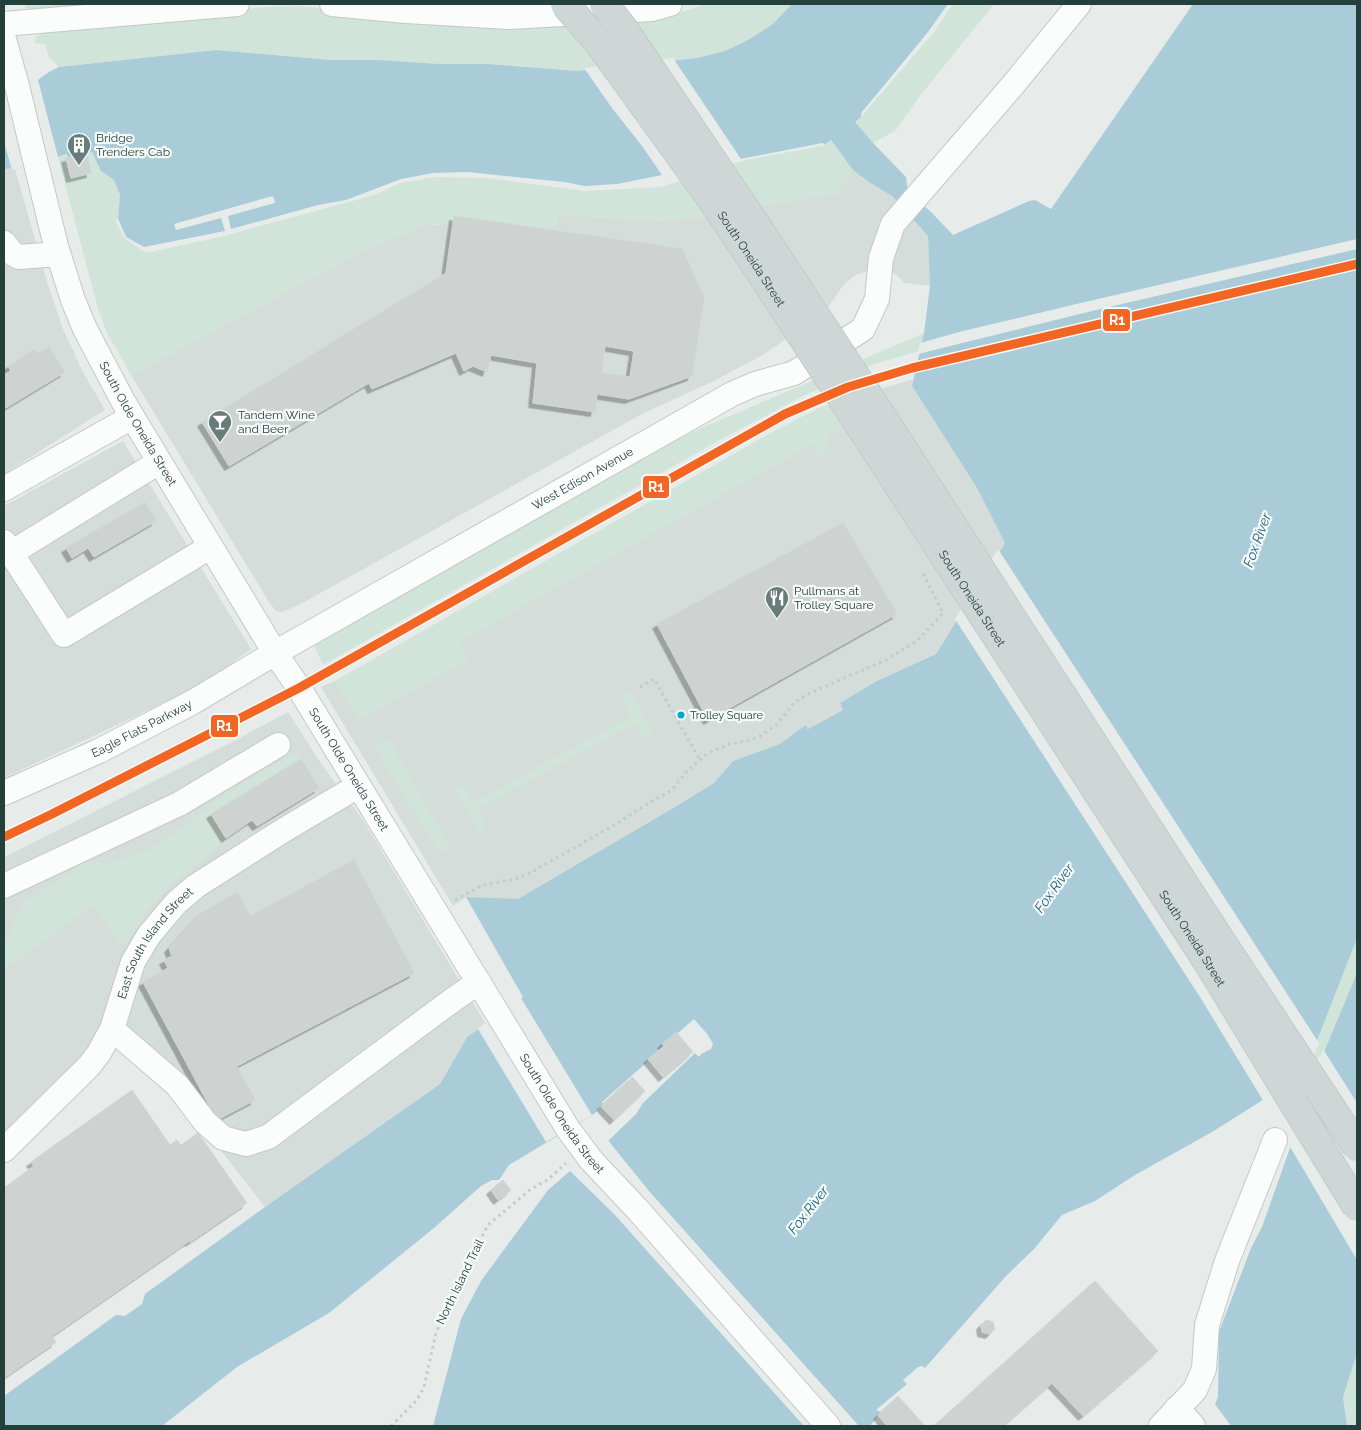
<svg xmlns="http://www.w3.org/2000/svg" width="1361" height="1430" font-family="Raleway,sans-serif">
<style>
.built{fill:#d5ddda}
.green{fill:#d0e4d9}
.water{fill:#a9ccd8}
.pier{fill:#e7ecea}
.building{fill:#ced3d1;stroke:#cfd5d3;fill-rule:evenodd;filter:url(#shadow)}
.lines{fill:none;stroke-linecap:round;stroke-linejoin:round}
.minor-casing{stroke:#c4c9c7;stroke-width:26}
.path{stroke:#c2cbca;stroke-width:3;stroke-dasharray:2.5 4;stroke-linecap:butt}
.minor{stroke:#fbfcfc;stroke-width:24}
.major-bridge-casing{stroke:#c2cac9;stroke-width:30;stroke-linecap:butt}
.major-bridge{stroke:#ced7d5;stroke-width:28}
.rail-1-casing{stroke:#f5faf8;stroke-width:12}
.rail-1{stroke:#f26522;stroke-width:9}
.bus-dot{fill:#00a9ce;stroke:#f5faf8;stroke-width:2}
.labels{text-anchor:middle;stroke-width:4.5;stroke-linejoin:round;paint-order:stroke}
.bus-label{font-size:11px;fill:#24403c;stroke:#f5faf8;text-anchor:start}
.poi-label{font-size:12px;fill:#24403c;stroke:#f5faf8;text-anchor:start}
.street-label{font-size:12px;fill:#24403c;stroke:#f5faf8}
.water-label{font-size:14px;font-style:italic;fill:#1e5f7b;stroke:#f5faf8}
.line-badge{stroke:#f5faf8;stroke-width:2}
.badge-label{font-size:14px;text-anchor:middle;font-weight:bold;fill:#fff}
</style>
<defs>
<filter id="shadow"><feDropShadow dx="-4.5" dy="4.5" stdDeviation="0" flood-color="#0004"/></filter>
</defs>
<rect width="100%" height="100%" fill="#e7ecea"/>
<g class="built">
<path d="M11,168l1,2 3,-1 33,116 15,44 19,41 23,40 -101,64v-304z"/>
<path d="M853,170l12,10 27,16 36,40 2,50 -25,-3 -11,-10 -25,-2 -12,3 -9,7 -6,6 -10,15 -14,16 -57,38 -47,25 -72,33 -343,191 -17,7 -6,-1 -7,-9 -138,-227 222,-119 71,-31 28,-1 2,-8 101,15 3,-16 97,6 32,-2 150,-26z"/>
<path d="M913,379l-1,7 65,102 28,55 -69,111 -61,28 -35,21 3,7 -35,19 -2,-3 -25,18 -48,17 -19,22 -39,24 -157,93 -52,-3 -13,9 -132,-219 14,-6 436,-248 48,-25z"/>
<path d="M123,441l128,208 -49,36 -198,93v-272z"/>
<path d="M288,712l32,50 43,58 122,203 -18,14 -27,47 -175,123 -138,-177 -32,8 -14,19 -77,77v-277l232,-117z"/>
</g>
<g class="green">
<path d="M24,4h132l-121,9 -10,-6z"/>
<path d="M704,4h88l-19,20 -27,17 -21,10 -28,7 -120,13 -89,-7h-48l-62,-4h-47l-115,-10 -157,17 -10,-10 -4,-13 -10,-1 1,-7 14,-5 215,-24 34,-1 43,4 309,10 35,-9z"/>
<path d="M951,4h43l-75,93 -24,34 -22,12 -19,-21 7,-5z"/>
<path d="M831,140l22,30 -16,23 -150,26 -32,2 -97,-6 -3,16 -101,-15 -2,8 -28,1 -71,31 -222,119 -24,-42 -9,-24 -40,-152 10,-3v3l24,-5 9,19 13,9 6,15 -2,24 283,-38 34,-7 311,-16 77,-15 1,1z"/>
<path d="M924,333l-4,18 -43,12 -76,34 -85,45 -393,223 -9,-19 3,-4 348,-196 32,-16z"/>
<path d="M847,399l3,21 -20,15 -8,26 -9,-17 -353,198 8,17 -3,3 -106,58 -24,-39 436,-248 48,-25z"/>
<path d="M629,693l4,3 19,35 1,4 -3,3 -3,1 -4,-3 -7,-13 -159,86 8,18 -5,4 -3,-3 -20,-36 -1,-3 3,-3h3l3,2 8,15 158,-87 -8,-19 3,-3z"/>
<path d="M387,739l3,2 57,102v5l-4,3h-5l-63,-103 8,-7z"/>
<path d="M294,753l7,6 -89,55 14,24 -21,20 -33,25 -25,27 -22,35 -7,-4 -25,-36 -89,65v-28l2,-1 17,-38 63,-41 25,1 35,-12 47,-31 20,-18z"/>
<path d="M1357,938v35l-33,79 -20,22z"/>
<path d="M1357,1353v73h-10l-4,-29z"/>
</g>
<g class="water">
<path d="M792,4h159l-18,25 -71,83 -1,5 -6,5 18,21 33,34 2,14 24,22 21,22 76,-34 6,-1 16,9 142,-205h164v934l-53,136 -92,58 -77,43 -40,26 -33,14 -28,34 -28,27 -81,92 -3,-2 -4,1 -15,13 4,4 -31,26 5,2 -11,14h-437l28,-107 20,-38 67,-91 22,-19 38,-30 28,-27 7,-11 52,-50 4,4 2,-3 10,-5 2,-5 -5,-9 -14,-16 -30,26 1,1 -63,56 1,2 -9,10 -85,51 -10,15h-7l-11,6 -47,42 -105,85 -92,54 -75,59h-158v-30l112,-81 9,1 17,-12 3,-10 120,-87 175,-123 27,-47 56,-40 -57,-100 52,2 157,-92 39,-24 19,-22 47,-17 26,-19 2,4 35,-19 -3,-7 35,-21 61,-28 69,-111 -28,-55 -65,-102 12,-53 6,-47 -2,-50 -36,-40 -25,-15 -14,-11 -22,-30 -7,5 -1,-2 -77,15 -86,26 -75,5 -98,-14 -52,-1 -34,7 -30,12 -148,41 -77,16 -20,-13 -8,-18 2,-24 -6,-15 -13,-9 -9,-19 -24,5 -1,-3 -55,16 -1,-2 -7,2v-81l34,-9 11,-8 10,-5 157,-17 115,10h47l62,4h48l89,7 120,-13 28,-7 21,-10 27,-17z"/>
<path d="M1357,973v380l-14,44 4,29h-116l-16,-22 3,-7 1,-65 32,-84 11,-21 62,-175z"/>
</g>
<g class="pier">
<path d="M948,4h5l-18,27 -74,86 1,-5 66,-80z"/>
<path d="M673,58l68,101 82,-16 2,4 -3,-1 -76,14 -86,27 -75,4 -98,-13 -52,-1 -34,6 -30,13 -147,40 -78,17 -22,-15 -8,-17 2,-2 8,18 18,10 81,-16 -4,-13 -45,12 -2,-6 99,-28 2,7 -47,13 3,13 87,-24 28,-5 55,-21 32,-6 35,-1 96,10 21,4 32,-2 45,-9 -20,-29 -30,-38 -28,-40z"/>
<path d="M38,80l20,77 -46,13 -8,-28v-53z"/>
<path d="M1357,239v10l-265,62 -174,43 2,-11 39,-11 113,-27z"/>
<path d="M1357,259v11l-369,85 -76,18 3,-12z"/>
<path d="M998,549l321,494 -13,32 -42,27 -64,-105 -245,-378z"/>
<path d="M521,998l71,117 -46,27 -68,-113z"/>
<path d="M1323,1049l34,54v157l-68,-115z"/>
<path d="M607,1139l42,52 210,235h-55l-190,-212 -45,-44z"/>
</g>
<g class="building">
<path d="M86,153l5,20 -20,5 -5,-20z"/>
<path d="M454,216l228,33 22,48 -12,79 -63,23 -32,-5 -2,18 -62,-9 4,-40 -46,-8 -4,17 -14,-6 -9,5 -8,-18 -84,36 -3,-6 -140,83 -27,-44 244,-149zM605,346l29,5 -4,26 -29,-4z"/>
<path d="M49,347l16,25 -61,37v-34l7,-4 -3,-5 26,-16 3,4z"/>
<path d="M145,502l11,19 -62,36 -6,-9 -16,10 -6,-10z"/>
<path d="M843,523l54,91 -189,106 -51,-96z"/>
<path d="M301,759l18,29 -62,38 -5,-6 -26,18 -15,-24z"/>
<path d="M354,860l60,113 -177,93 18,34 -38,20 -74,-138 25,-14 -4,-8 8,-4 -3,-8 31,-34 38,-22 12,24z"/>
<path d="M676,1032l17,20 -30,25 -15,-18 16,-13 -2,-2z"/>
<path d="M632,1077l13,14 -31,29 -13,-14z"/>
<path d="M132,1090l38,55 7,-5 4,5 17,-12 49,70 -57,39 -1,-1 -137,95 4,6 -51,35 -1,-2v-187l30,-22 -3,-4z"/>
<path d="M503,1180l8,10 -13,10 -7,-10z"/>
<path d="M1095,1281l63,70 -75,65 -31,-33 -49,43h-69z"/>
<path d="M986,1320l7,2 2,7 -5,5 -8,-2 -1,-7z"/>
<path d="M898,1396l27,30h-38l-9,-11z"/>
</g>
<g class="lines">
<g class="minor-casing">
<g id="minor">
<path d="M332,4l74,7 103,6 143,-8 18,-5"/>
<path d="M4,24l233,-20"/>
<path id="s1" d="M4,39l13,47 39,160 17,54 12,29 39,74 151,250 24,35 269,441 23,31 47,50 190,216"/>
<path d="M4,243l8,10 7,4 39,-3"/>
<path d="M4,489l128,-72"/>
<path d="M4,542l60,93 146,-88"/>
<path d="M11,553l148,-91"/>
<path id="s2" d="M4,793l95,-42 94,-49 82,-49 457,-259 23,-10 39,-11 69,-44 14,-30 4,-41 12,-34 120,-139 66,-81"/>
<path d="M4,886l175,-82 99,-59"/>
<path d="M112,1029l65,56 28,37 18,16 23,6 22,-7 186,-138 25,-17"/>
<path id="s3" d="M4,1150l85,-84 10,-13 13,-24 21,-67 16,-27 27,-32 20,-17 88,-56 74,-44"/>
<path d="M1177,1408l16,18"/>
<path d="M1161,1426l34,-36 9,-21 3,-44 20,-64 48,-121"/>
</g>
</g>
<g class="path">
<path d="M640,687l14,-8 46,81"/>
<path d="M455,900l28,-15 32,-6 15,-6 88,-50 24,-16 30,-17 16,-20 20,-17 22,-9 21,-4 11,-5 15,-11 18,-22 13,-8 78,-34 31,-19 26,-28 -20,-40"/>
<path d="M391,1426l26,-26 7,-13 12,-54 16,-40 36,-68 43,-36 18,-10 17,-16"/>
</g>
<use href="#minor" class="minor"/>
<g class="major-bridge-casing">
<g id="major-bridge">
<path id="s4" d="M565,4l33,38 112,155 47,70 450,694 150,246"/>
<path d="M604,4l19,24 131,194 123,187 342,529 138,209"/>
</g>
</g>
<use href="#major-bridge" class="major-bridge"/>
<g class="rail-1-casing">
<path id="rail-1" d="M4,837l48,-23 247,-126 486,-274 63,-27 64,-19 445,-104"/>
</g>
<use href="#rail-1" class="rail-1"/>
</g>
<defs>
<g id="building-pin" transform="scale(1.25)"><path d="M0 17L-7.5 6A9.5 9.5 0 1 1 7.5 6Z" fill="#687c79" stroke="#f5faf8"/><path d="M-4-6H4V6H1V3H-1V6H-4ZM-2.5-4.3h1.7v1.8h-1.7ZM.8-4.3h1.7v1.8H.8ZM-2.5-1h1.7V.8h-1.7ZM.8-1h1.7V.8H.8Z" fill="#fff"/></g>
<g id="bar-pin" transform="scale(1.25)"><path d="M0 17L-7.5 6A9.5 9.5 0 1 1 7.5 6Z" fill="#687c79" stroke="#f5faf8"/><path d="M-6-5H6L.8 .8V4.5H3.5V6h-7V4.5H-.8V.8Z" fill="#fff"/></g>
<g id="restaurant-pin" transform="scale(1.25)"><path d="M0 17L-7.5 6A9.5 9.5 0 1 1 7.5 6Z" fill="#687c79" stroke="#f5faf8"/><path d="M-5-6h1v4h1v-4h1v4h1v-4h1v5L-1.5 .5V6h-2V.5L-5-1ZM5-6V6H3V1.5H1.5Q1.5-4 5-6Z" fill="#fff"/></g>
</defs>
<g fill-rule="evenodd">
<use href="#building-pin" x="79" y="145"/>
<use href="#bar-pin" x="220" y="422"/>
<use href="#restaurant-pin" x="777" y="598"/>
</g>
<circle class="bus-dot" cx="681" cy="715" r="4.5"/>
<g class="labels">
<g class="bus-label">
<text x="690" y="719">Trolley Square</text>
</g>
<g class="poi-label">
<text x="96" y="142">Bridge<tspan x="96" dy="14">Trenders Cab</tspan></text>
<text x="238" y="419">Tandem Wine<tspan x="238" dy="14">and Beer</tspan></text>
<text x="794" y="595">Pullmans at<tspan x="794" dy="14">Trolley Square</tspan></text>
</g>
<g class="street-label">
<text dy="4" stroke="none"><textPath href="#s4" startOffset="316">South Oneida Street</textPath></text>
<text dy="4" stroke="none"><textPath href="#s1" startOffset="410">South Olde Oneida Street</textPath></text>
<text dy="4" stroke="none"><textPath href="#s2" startOffset="659">West Edison Avenue</textPath></text>
<text dy="4" stroke="none"><textPath href="#s4" startOffset="721">South Oneida Street</textPath></text>
<text dy="4" stroke="none"><textPath href="#s2" startOffset="152">Eagle Flats Parkway</textPath></text>
<text dy="4" stroke="none"><textPath href="#s1" startOffset="815">South Olde Oneida Street</textPath></text>
<text dy="4" stroke="none"><textPath href="#s4" startOffset="1126">South Oneida Street</textPath></text>
<text dy="4" stroke="none"><textPath href="#s3" startOffset="261">East South Island Street</textPath></text>
<text dy="4" stroke="none"><textPath href="#s1" startOffset="1220">South Olde Oneida Street</textPath></text>
<text transform="translate(460 1282) rotate(-64)" y="4">North Island Trail</text>
</g>
<g class="water-label">
<text transform="translate(1257 540) rotate(-70)" y="5">Fox River</text>
<text transform="translate(1054 888) rotate(-54)" y="5">Fox River</text>
<text transform="translate(808 1210) rotate(-52)" y="5">Fox River</text>
</g>
</g>
<g class="line-badge">
<rect x="1102" y="308" width="29" height="24" rx="5" fill="#f26522"/>
<rect x="642" y="475" width="28" height="24" rx="5" fill="#f26522"/>
<rect x="210" y="714" width="29" height="24" rx="5" fill="#f26522"/>
</g>
<g class="badge-label">
<text x="1117" y="325">R1</text>
<text x="656" y="492">R1</text>
<text x="224" y="731">R1</text>
</g>
<rect width="1361" height="1430" fill="none" stroke="#24403c" stroke-width="10"/>
</svg>
